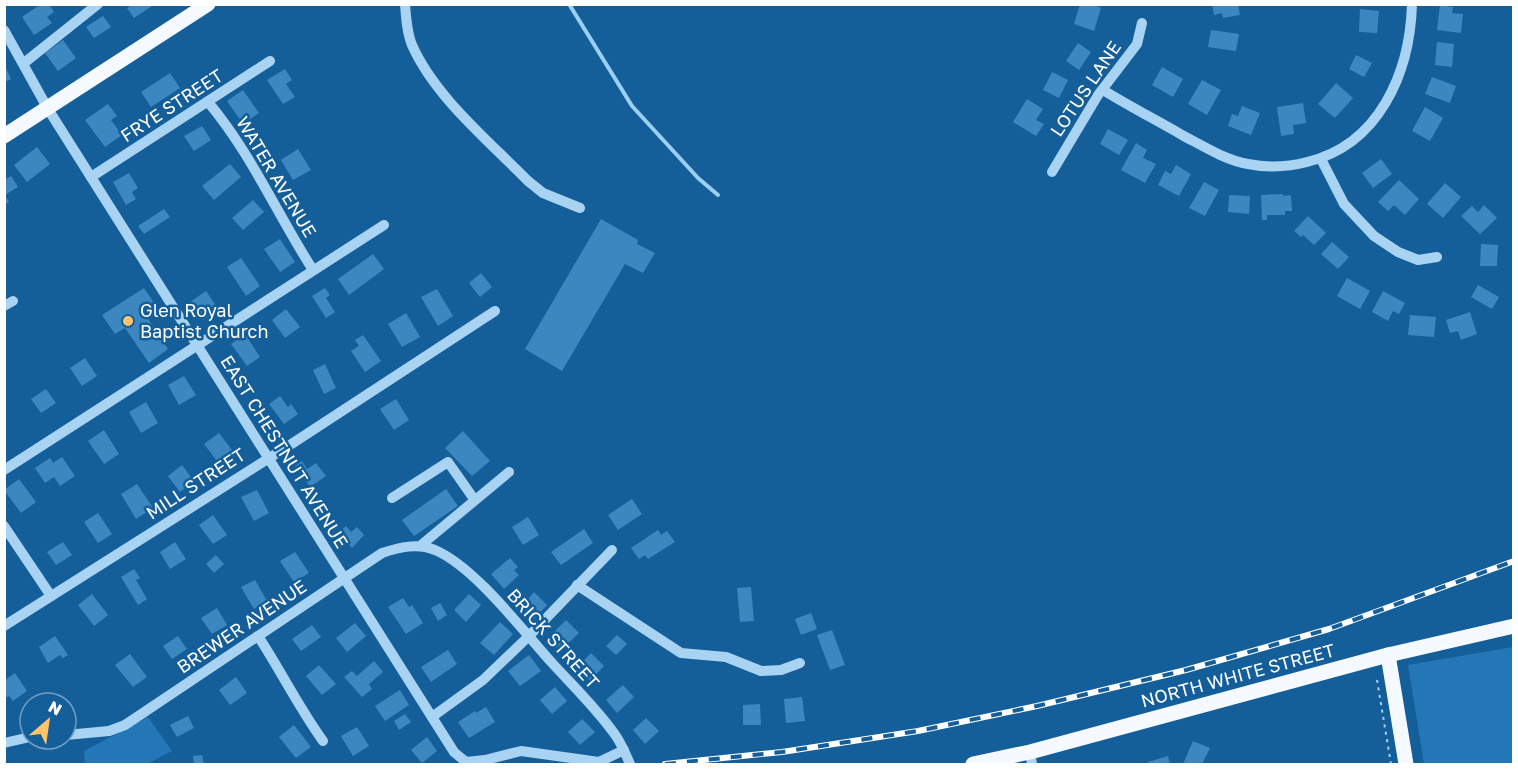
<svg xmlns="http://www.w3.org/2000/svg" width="1518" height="769" font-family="'Golos Text',sans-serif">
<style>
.green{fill:#2377b7}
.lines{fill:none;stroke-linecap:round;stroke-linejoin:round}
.stream{stroke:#9bd0f6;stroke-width:4}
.building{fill:#3d87c1}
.path{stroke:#a8d3f3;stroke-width:2;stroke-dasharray:3 4.5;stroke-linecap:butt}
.minor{stroke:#a8d3f3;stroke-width:10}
.major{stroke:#f4faff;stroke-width:15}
.rail-casing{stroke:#fff;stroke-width:6}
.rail{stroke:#145e9a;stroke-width:4;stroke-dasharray:11;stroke-linecap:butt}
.poi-dot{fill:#ffc36a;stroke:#145e9a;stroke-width:2}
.labels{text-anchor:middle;stroke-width:5;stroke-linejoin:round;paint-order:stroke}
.street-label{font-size:18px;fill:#fff;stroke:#145e9a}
.poi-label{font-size:18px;fill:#fff;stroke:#145e9a;text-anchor:start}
</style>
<rect width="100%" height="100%" fill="#145e9a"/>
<g class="green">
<path d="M1513,647v117h-89l-16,-99z"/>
<path d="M148,717l24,34 -25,13h-62l-1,-13z"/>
</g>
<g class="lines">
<path class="stream" d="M569,4l63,102 66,72 20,17"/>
</g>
<g class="building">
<path d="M41,4h8l5,8 -7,5 5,6 -18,12 -12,-18z"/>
<path d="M133,4h18l1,2 -18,12 -7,-10z"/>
<path d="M1080,4h12l9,4 -7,23 -20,-7z"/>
<path d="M1212,4h26l2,11 -17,3 -1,-5 -8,2z"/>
<path d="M1440,5l13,2 -1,6 11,1 -2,19 -24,-3z"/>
<path d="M1360,9l19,2 -2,22 -18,-1z"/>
<path d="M103,16l8,11 -17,11 -8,-11z"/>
<path d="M1211,30l28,4 -3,17 -28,-4z"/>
<path d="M63,40l13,18 -18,13 -13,-18z"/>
<path d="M1437,42l17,2 -2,23 -17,-2z"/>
<path d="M1078,43l13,9 -12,18 -13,-9z"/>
<path d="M1356,55l16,8 -8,14 -15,-8z"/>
<path d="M5,66l6,13 -6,3z"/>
<path d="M1162,67l21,12 -10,18 -21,-12z"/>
<path d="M285,69l7,11 -6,4 9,13 -12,7 -16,-24z"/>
<path d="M1052,72l16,8 -9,18 -16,-8z"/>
<path d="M170,73l10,15 -29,19 -10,-15z"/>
<path d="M1432,77l24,9 -6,17 -25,-9z"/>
<path d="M1202,80l19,10 -14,25 -19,-11z"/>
<path d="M1336,83l17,15 -18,20 -17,-14z"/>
<path d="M243,90l16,23 -16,11 -16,-23z"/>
<path d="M1027,99l16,10 -7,11 8,4 -8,12 -23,-14z"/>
<path d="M1303,103l3,20 -13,2 1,9 -13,2 -4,-29z"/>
<path d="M108,104l9,12 -6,4 11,15 -17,12 -20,-27z"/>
<path d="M1242,106l18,7 -9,22 -23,-9 4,-12 6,2z"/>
<path d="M1425,107l18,11 -13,23 -18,-10z"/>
<path d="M202,126l9,14 -17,11 -10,-15z"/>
<path d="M1108,129l20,11 -9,15 -19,-11z"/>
<path d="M1136,143l11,7 -4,8 13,6 -11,19 -24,-13z"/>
<path d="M37,147l13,17 -23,18 -13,-17z"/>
<path d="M298,149l13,21 -18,10 -12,-20z"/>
<path d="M1381,159l11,15 -19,14 -11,-15z"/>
<path d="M230,164l11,13 -27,23 -12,-14z"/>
<path d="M1176,165l15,9 -12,22 -21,-11 7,-14 6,3z"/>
<path d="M129,173l9,15 -6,4 4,7 -10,6 -13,-23z"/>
<path d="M11,176l7,11 -13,8 4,7 -5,3v-25z"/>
<path d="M1399,180l20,19 -14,16 -11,-10 -6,6 -10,-9z"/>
<path d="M1204,182l15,8 -14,26 -16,-8z"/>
<path d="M1445,183l16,14 -18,21 -16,-14z"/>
<path d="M1283,194v2l8,-1 1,16h-7v4h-18v5h-5l-1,-25z"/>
<path d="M1229,195l21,1 -1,18 -21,-2z"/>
<path d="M253,200l11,12 -21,18 -11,-12z"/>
<path d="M1484,205l13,13 -17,16 -19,-18 11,-10 6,6z"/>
<path d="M164,209l6,8 -26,17 -6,-8z"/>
<path d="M1308,216l18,17 -12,12 -11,-10 -2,2 -7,-6z"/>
<path d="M601,219l37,21 -1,4 18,9 -12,20 -18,-9 -63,107 -37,-22z"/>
<path d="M280,239l15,23 -15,10 -16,-23z"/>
<path d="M1332,242l17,15 -11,12 -17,-15z"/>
<path d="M1481,244l17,1 -1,21h-17z"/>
<path d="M373,254l11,15 -35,26 -11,-16z"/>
<path d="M241,258l19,28 -14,10 -19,-29z"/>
<path d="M481,273l11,14 -12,10 -11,-14z"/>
<path d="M1347,278l23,13 -10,18 -23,-13z"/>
<path d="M1478,285l21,12 -7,12 -21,-12z"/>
<path d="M144,288l12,18 -11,8 23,35 -19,14 -24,-35 -10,6 -13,-19z"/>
<path d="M325,288l5,7 -4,3 9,14 -9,6 -14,-22z"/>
<path d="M437,289l16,27 -15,10 -17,-29z"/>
<path d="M206,291l13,19 -16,10 -13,-18z"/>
<path d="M1383,291l22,12 -6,11 -6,-3 -5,10 -16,-9z"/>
<path d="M286,309l14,18 -15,11 -13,-18z"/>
<path d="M1470,312l7,22 -16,6 -3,-9 -8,2 -4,-13z"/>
<path d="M406,313l14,24 -18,10 -14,-23z"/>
<path d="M1410,315l26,2 -2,20 -26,-2z"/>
<path d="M245,334l15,23 -13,9 -16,-22z"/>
<path d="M363,335l18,26 -16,11 -14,-21 8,-5 -4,-6z"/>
<path d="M85,358l12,18 -15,10 -12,-18z"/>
<path d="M325,364l11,24 -12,6 -11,-24z"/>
<path d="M184,376l12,19 -17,10 -11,-20z"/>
<path d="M46,389l10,14 -15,10 -10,-14z"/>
<path d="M280,396l8,11 3,-3 7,10 -14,10 -15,-20z"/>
<path d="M396,399l13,21 -15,10 -14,-21z"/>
<path d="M146,402l12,21 -17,10 -12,-21z"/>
<path d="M104,430l15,24 -15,10 -16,-23z"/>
<path d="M463,431l27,30 -18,15 -27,-28z"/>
<path d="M219,433l16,21 -15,11 -16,-21z"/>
<path d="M62,457l13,19 -15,10 -6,-9 -9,6 -10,-15 15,-10 3,5z"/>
<path d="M302,461l5,8 9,-6 10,13 -16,11 -15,-21z"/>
<path d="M182,465l12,16 -14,11 -12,-16z"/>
<path d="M19,479l17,23 -15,11 -17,-23z"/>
<path d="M137,484l16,24 -17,11 -15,-25z"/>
<path d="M446,489l12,17 -44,30 -12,-16z"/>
<path d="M257,490l12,23 -15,8 -13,-24z"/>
<path d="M632,499l10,15 -24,16 -10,-15z"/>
<path d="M98,513l14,21 -14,9 -14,-21z"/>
<path d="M213,515l14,20 -14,9 -14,-19z"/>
<path d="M528,517l11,18 -16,10 -11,-18z"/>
<path d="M346,526l5,6 6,-5 7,8 -12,13 -13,-16z"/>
<path d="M584,529l9,14 -32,22 -10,-13z"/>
<path d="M658,530l3,5 6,-4 8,11 -27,17 -3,-4 -6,4 -8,-11z"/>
<path d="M63,542l9,13 -16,10 -9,-13z"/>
<path d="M175,542l11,17 -16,10 -10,-17z"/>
<path d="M295,552l14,21 -15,9 -14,-21z"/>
<path d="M216,555l8,9 -10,9 -8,-9z"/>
<path d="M510,558l8,9 -4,3 5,5 -15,14 -13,-15z"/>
<path d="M134,569l6,9 -4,2 11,19 -9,6 -17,-28z"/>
<path d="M255,580l12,21 -13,8 -13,-22z"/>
<path d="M751,587l3,34 -14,1 -3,-34z"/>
<path d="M534,592l13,13 -13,14 -13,-12z"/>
<path d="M92,594l16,21 -14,11 -16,-21z"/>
<path d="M469,594l12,11 -15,17 -12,-12z"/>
<path d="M403,598l6,9 3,-2 11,18 -17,11 -18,-27z"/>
<path d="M440,603l7,12 -9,6 -7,-13z"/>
<path d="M217,608l10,17 -15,9 -11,-16z"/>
<path d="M811,613l6,16 -16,6 -6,-16z"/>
<path d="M566,620l13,13 -19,18 -12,-13z"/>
<path d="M500,622l13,12 -19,21 -14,-12z"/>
<path d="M355,623l11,13 -19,16 -11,-14z"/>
<path d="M312,625l9,12 -20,14 -9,-12z"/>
<path d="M832,630l13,35 -15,5 -13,-35z"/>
<path d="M617,635l10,9 -11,11 -10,-9z"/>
<path d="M55,636l13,19 -5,3 -3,-3 -12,8 -9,-16z"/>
<path d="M178,636l9,13 -15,10 -9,-13z"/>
<path d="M448,650l9,14 -26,18 -10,-15z"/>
<path d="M591,653l13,13 -14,15 -13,-13z"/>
<path d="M130,654l17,23 -14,10 -18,-22z"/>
<path d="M529,655l12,16 -21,15 -12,-15z"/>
<path d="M374,661l9,11 -14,12 3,5 -10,8 -18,-20 8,-6 5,5z"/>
<path d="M319,665l17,19 -14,11 -16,-19z"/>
<path d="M15,673l12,18 -14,10 -4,-5 -5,3v-18z"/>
<path d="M236,677l11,16 -17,12 -11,-15z"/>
<path d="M623,685l11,12 -17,16 -11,-13z"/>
<path d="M555,687l12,14 -15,13 -12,-14z"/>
<path d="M400,690l9,15 -24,16 -10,-15z"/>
<path d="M802,697l3,24 -19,2 -2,-24z"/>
<path d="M760,704l1,21h-18v-20z"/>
<path d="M486,707l9,15 -26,16 -11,-16 17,-11 1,2z"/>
<path d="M405,714l6,8 -12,8 -5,-9z"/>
<path d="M188,716l6,12 -17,9 -7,-12z"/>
<path d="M646,718l13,13 -14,13 -12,-14z"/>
<path d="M582,719l13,13 -15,13 -12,-13z"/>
<path d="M294,725l17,22 -15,11 -17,-21z"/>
<path d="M357,727l12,19 -16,10 -12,-20z"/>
<path d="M427,737l10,14 -15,12 -11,-13z"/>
<path d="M1193,741l17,7 -8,16h-19z"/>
<path d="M202,755l2,9h-10l-1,-8z"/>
<path d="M1168,756l2,8h-21l-1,-2z"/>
</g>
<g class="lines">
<path class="path" d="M1377,680l14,84"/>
<g class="minor">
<path d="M405,4c1,14 2,29 7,41 23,52 77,96 116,136l15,12 37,15"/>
<path d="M4,30l44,79 406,643 12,10 19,-2 36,-9 78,11 25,-12"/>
<path d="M24,63l74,-59"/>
<path d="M1103,90c26,16 53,30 79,45 21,11 43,25 66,29 20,4 40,3 59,-2 72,-17 103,-89 105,-158"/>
<path d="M208,102c43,51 69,112 105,168"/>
<path d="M1321,159l23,45 30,32 24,16 20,8 19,-3"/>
<path d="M1052,172l46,-77 39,-51 5,-21"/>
<path d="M91,177l179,-116"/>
<path d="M4,306l9,-5"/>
<path d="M4,470l380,-245"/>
<path d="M392,498l56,-36 26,37"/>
<path d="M4,526l47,70"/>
<path d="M420,546l89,-74"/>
<path d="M577,585l104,68 45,4 35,14 20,-1 19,-7"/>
<path d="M4,626l289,-183 202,-132"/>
<path d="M258,636c23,35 41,72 65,105"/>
<path d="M432,717l51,-37 46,-44 83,-86"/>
<path d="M66,735l43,-4 16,-6 257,-172c18,-6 35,-10 53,-3 40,17 88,81 118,114 21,23 45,46 63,72 6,9 10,19 14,28"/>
<path d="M4,743l26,-6"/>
<path d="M1030,752l2,12"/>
</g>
<g class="major">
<path d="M4,136l204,-132"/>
<path d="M1388,655l18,109"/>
<path d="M973,764l57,-12 358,-97 126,-29"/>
</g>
<g class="rail-casing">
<path id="rail" d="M665,764l117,-12 136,-21 119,-25 149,-36 143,-41 185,-68"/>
</g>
<use href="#rail" class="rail"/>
</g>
<circle class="poi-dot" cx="128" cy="321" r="6"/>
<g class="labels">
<g class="street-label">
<text transform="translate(1086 89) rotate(-56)" y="6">LOTUS LANE</text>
<text transform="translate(172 106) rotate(-33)" y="6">FRYE STREET</text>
<text transform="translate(276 177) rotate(59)" y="6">WATER AVENUE</text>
<text transform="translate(284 452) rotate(58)" y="6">EAST CHESTNUT AVENUE</text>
<text transform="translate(196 484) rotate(-33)" y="6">MILL STREET</text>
<text transform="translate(242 627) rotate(-34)" y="6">BREWER AVENUE</text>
<text transform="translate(553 639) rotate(48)" y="6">BRICK STREET</text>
<text transform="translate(1238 676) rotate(-15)" y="6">NORTH WHITE STREET</text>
</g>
<g class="poi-label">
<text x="140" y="317">Glen Royal<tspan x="140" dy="21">Baptist Church</tspan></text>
</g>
</g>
<rect width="1518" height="769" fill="none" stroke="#ffffff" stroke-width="12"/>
<g transform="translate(48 721) rotate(29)"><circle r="28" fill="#145e9a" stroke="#729ec2" stroke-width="1.5"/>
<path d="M0-4.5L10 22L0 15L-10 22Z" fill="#ffc36a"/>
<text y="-9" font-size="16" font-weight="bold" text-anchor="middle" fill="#ffffff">N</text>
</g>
</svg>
